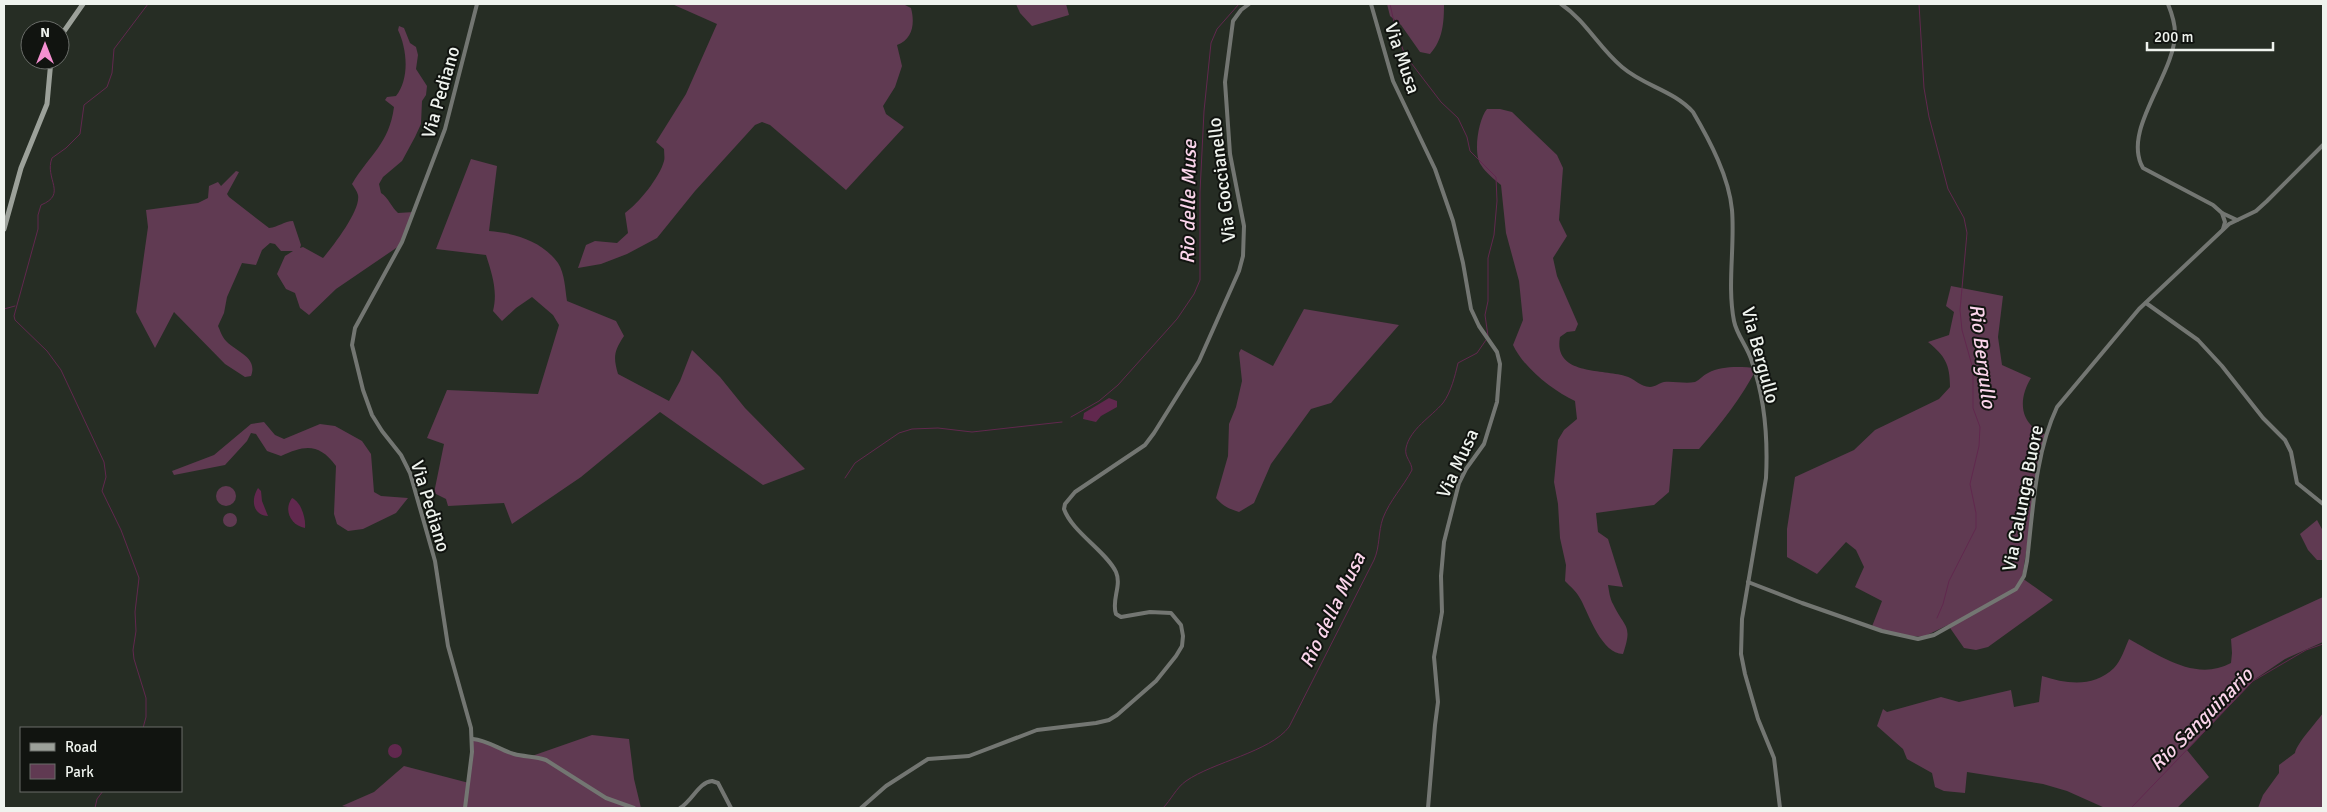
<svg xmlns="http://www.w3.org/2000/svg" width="2327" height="812" font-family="Signika,sans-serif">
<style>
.green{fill:#603a52}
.water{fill:#61284e}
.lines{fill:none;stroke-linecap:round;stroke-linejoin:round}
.stream{stroke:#61284e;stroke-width:1}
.street{stroke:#737672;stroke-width:4}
.secondary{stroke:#9ca19a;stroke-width:5}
.labels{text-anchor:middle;stroke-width:4;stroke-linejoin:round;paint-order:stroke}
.street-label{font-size:19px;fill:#eff3ee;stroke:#111410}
.water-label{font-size:20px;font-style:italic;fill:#fbd5eb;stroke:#111410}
</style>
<rect width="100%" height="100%" fill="#262d24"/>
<g class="green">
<path d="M672,4h231l8,4c4,15 2,31 -14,37l5,21 -7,21 -12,19 3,8 18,13 -58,63 -76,-65 -8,-3 -7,3 -60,66 -38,47 -30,16 -26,10 -23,4 8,-23 9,-4 22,2 11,-10 -3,-20c13,-9 35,-36 39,-52 1,-3 0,-8 0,-12l-8,-7 30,-48 31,-70z"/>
<path d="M1016,4h50l3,11 -37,11 -12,-13z"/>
<path d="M1387,4h57c0,18 -1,36 -14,50l-10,-2 -19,-27 -11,-9z"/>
<path d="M399,26l5,2 6,15 6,4 2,8 -2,14 11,17 -1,9 -4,6 -1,23 -6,13 -13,24 -19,16 -4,7 2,9c8,5 10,14 17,20l16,-1 -12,32 -66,45 -27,26 -9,-7 -5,-15 -9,-4 -9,-15 8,-18 8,-5h-12l-6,-7 -5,-1 -8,7 -6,15 -14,-2 -15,34 -3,16 -6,13c2,4 3,8 5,11 8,14 36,18 28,39l-6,1 -20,-13 -51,-52 -19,36 -19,-36 12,-85 -2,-17 52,-7 10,-5 1,-12 9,-4 3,4 15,-15 3,1 -12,22 2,3 40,31c10,-1 15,-7 24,-7l8,24 -1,3 3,-1 20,11c10,-12 38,-48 35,-63 -1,-4 -4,-8 -6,-11 18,-30 37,-40 42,-77l-9,-7 2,-3 9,-1c14,-18 11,-47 2,-66z"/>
<path d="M1487,109h13l12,3 45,43 6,13 -4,52 8,16 -14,22 4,18 21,48 -3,7 -8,1 -7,5c-7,38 41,32 65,39 9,2 15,11 25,11 5,0 9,-4 14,-5 10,-1 21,2 31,0 5,-2 8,-7 13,-9 15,-8 33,-6 49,-5 -16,30 -35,55 -58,81h-26l-4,43 -15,13 -58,8 2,19 10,7 15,48 -15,-2c1,6 2,14 5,19 12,25 20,20 10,50 -21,0 -34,-39 -42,-54 -4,-8 -10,-13 -16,-19l1,-16 -6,-27 -2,-34 -4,-22 4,-42 6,-10 13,-11 -2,-18c-22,-10 -52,-34 -62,-56l10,-25 -4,-39 -13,-48 -5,-48c-7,-6 -15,-12 -20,-20 -8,-11 -3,-45 6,-56z"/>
<path d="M471,159l26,7 -8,65c26,2 53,10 69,32 7,11 7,26 9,38l49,20 8,15c-10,15 -11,21 -6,38l51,27 11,-20 12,-31 28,27 25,31 60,61 -42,16 -103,-73 -79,65 -69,47 -8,-21 -56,3 -2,-7 -12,-6 10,-49 -17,-6 20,-48 91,4 21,-69 -6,-10 -21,-18 -16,11 -14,13 -9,-10c5,-20 -1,-37 -7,-56l-50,-6z"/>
<path d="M1951,286l52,10 -5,41 4,28 29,13c-13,21 -12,46 14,56l-23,144 31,22 -65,47 -12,3 -12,-2 -16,-23 -25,12 -23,-2 -29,-6 11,-28 -27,-14 9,-20 -8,-17 -10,-8 -29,32 -30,-17v-28l8,-52 59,-27 21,-20 64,-31 11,-12c0,-23 -5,-31 -22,-45l21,-7 5,-23 -8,-6z"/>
<path d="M1304,309l95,16 -68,78 -20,6 -40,55 -17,39 -15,9c-10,-3 -16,-6 -23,-14l12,-42 1,-32 7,-17 6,-26 -3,-28 2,-4 32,17z"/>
<path d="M264,422l11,13 9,4 36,-15 15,2 27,15 9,13 3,38 7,4 27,2 -12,15 -33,16 -15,2 -11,-7 -3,-10 2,-48c-17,-23 -31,-21 -55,-10l-14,-5 -11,-17 -5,-1 -4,8 -22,24 -51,10 -2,-4 42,-16 37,-31z"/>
<circle cx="226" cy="496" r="10"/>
<circle cx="230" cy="520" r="7"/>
<path d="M2317,520l6,11v29h-6l-9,-10 -8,-16z"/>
<path d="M2323,597v45l-38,17 -31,21 -67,70 22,27 -32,31h-72l-38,-17 -24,-7 -76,-12 -2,21 -21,-2 -9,-4 -3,-14 -25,-14 -4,-10 -26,-23 6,-17 4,3 54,-15 18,5 52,-12 3,17 25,-5 3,-26c25,8 51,12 72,-8 7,-7 11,-20 15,-29 31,17 67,43 102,24l1,-10 -1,-14z"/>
<path d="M2323,713v95h-65l5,-13 16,-22v-8l16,-12c2,-10 21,-30 28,-40z"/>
<path d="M592,735l37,4 5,40 7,29h-288l-11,-2 32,-14 30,-26 65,17 4,-44 56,18z"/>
</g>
<g class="water">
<path d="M1109,398l8,3v6l-16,9 -5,6 -13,-3 1,-6z"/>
<path d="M258,488l3,3 1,10 6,15c-16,-1 -17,-17 -10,-28z"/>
<path d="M292,498c9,4 14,20 13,30 -14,-2 -22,-18 -13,-30z"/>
<circle cx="395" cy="751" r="7"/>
</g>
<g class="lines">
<g class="stream">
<path d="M1390,4l6,27 9,24 36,47 17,16 9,19 3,14 26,26 1,24 -3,34 -6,23v43l-3,14 3,21"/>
<path d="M1919,4l5,84 5,29 19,72 16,29 3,15 -7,77 2,20 11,39v39l7,19 -1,19 -9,38 6,29v15l-27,53 -6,23 -6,14"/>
<path d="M4,309l11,-3"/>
<path d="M1071,417l28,-16 19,-16 59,-66 17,-25 6,-14v-88l4,-81 7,-68 6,-14 22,-25"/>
<path d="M845,478l10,-15 44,-30 13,-4 26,-1 34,4 90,-10"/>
<path d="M143,728l3,-11v-19l-12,-39 -1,-9 3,-19 -1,-19 4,-34 -18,-48 -19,-39 4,-14 -2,-15 -43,-92 -14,-19 -32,-31 -1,-4 24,-87v-14l3,-10c27,-11 3,-26 11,-47l14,-10 14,-14 4,-29 23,-18 5,-14 2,-24 34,-45"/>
<path d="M95,808l2,-9 6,-8"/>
<path d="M1163,808c8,-8 13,-20 23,-27 27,-19 84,-29 103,-54l85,-167c6,-13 4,-28 9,-42 7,-18 20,-31 29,-48 0,-8 -8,-13 -6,-22 4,-19 25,-31 37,-45 8,-11 12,-27 15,-40l19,-10 9,-13"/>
<path d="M2131,808l122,-127 53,-31 17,-6"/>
</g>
<g class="street">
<path d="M1371,4l22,77 42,88 18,52 10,42 8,46 8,17 18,26 3,12 -3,38 -13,42 -18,25 -7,14 -15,59 -3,34 1,36 -8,45 4,45 -3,23 -7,83"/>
<path d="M1561,4c25,17 38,44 61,63 22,19 51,23 71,45 17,29 36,65 39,98 3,36 -5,75 2,111 3,15 14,26 18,41 13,37 16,77 14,116l-24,141 -1,35 4,20 13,45 16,39 6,50"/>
<path d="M2168,4c4,10 7,19 7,29 0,42 -54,97 -32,135l70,37 9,8 3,9 -2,7"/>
<path d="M2222,213l15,7"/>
<path d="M2146,303l52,37 24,26 41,52 22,22 6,12 6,31 26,21"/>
<path d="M1748,582l54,21 80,28 36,8 16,-4 82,-46 8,-13 3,-15c6,-51 8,-107 30,-154l82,-98 90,-85 27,-13 11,-10 56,-56"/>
<path d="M473,739c14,1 27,11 41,15 11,3 21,2 32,6l60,38 28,10"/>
<path d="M465,808l7,-56 -1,-24 -23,-82 -13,-85 -25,-88 -9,-18 -19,-24 -10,-16 -9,-25 -11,-45 3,-17 47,-86 43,-113 32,-125"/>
<path d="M680,808c12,-7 19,-26 32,-27l6,2 13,25"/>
<path d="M861,808l25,-22 42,-27 41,-3 68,-26 59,-7 13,-3 8,-5 39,-34 20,-25 6,-10 1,-10 -2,-11 -10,-12 -21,-1 -29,5 -5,-3c-5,-14 6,-28 0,-42 -10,-21 -44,-40 -52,-63l1,-5 10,-12 70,-47 9,-12 45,-72 40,-90 4,-15 1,-30 -14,-72 -5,-72 8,-61 8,-11 8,-6"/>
</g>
<g class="secondary">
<path d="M60,37l23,-33"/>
<path d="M4,229l17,-61 26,-64 4,-44"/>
</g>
</g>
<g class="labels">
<g class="street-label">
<text transform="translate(1403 58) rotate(71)" y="7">Via Musa</text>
<text transform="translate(440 92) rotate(-74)" y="7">Via Pediano</text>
<text transform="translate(1221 180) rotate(-97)" y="7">Via Goccianello</text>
<text transform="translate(1761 355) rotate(75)" y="7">Via Bergullo</text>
<text transform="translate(1457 463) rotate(-65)" y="7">Via Musa</text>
<text transform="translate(2022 498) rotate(-79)" y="7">Via Calunga Buore</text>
<text transform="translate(431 506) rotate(73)" y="7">Via Pediano</text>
</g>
<g class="water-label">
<text transform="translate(1188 202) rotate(-89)" y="7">Rio delle Muse</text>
<text transform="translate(1983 356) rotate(83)" y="7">Rio Bergullo</text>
<text transform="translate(1332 610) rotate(-64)" y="7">Rio della Musa</text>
<text transform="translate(2201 719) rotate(-45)" y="7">Rio Sanguinario</text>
</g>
</g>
<rect width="2327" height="812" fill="none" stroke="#eff3ee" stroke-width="10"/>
<rect x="20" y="727" width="162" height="65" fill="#111410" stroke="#6a6d69"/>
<rect x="30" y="743" width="25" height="8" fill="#9ca19a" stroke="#6a6d69"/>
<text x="65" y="752" font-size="15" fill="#eff3ee">Road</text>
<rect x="30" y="764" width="25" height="15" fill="#603a52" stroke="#6a6d69"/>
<text x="65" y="777" font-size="15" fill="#eff3ee">Park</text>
<g transform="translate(45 45)"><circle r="24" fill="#111410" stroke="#6a6d69"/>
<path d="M0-4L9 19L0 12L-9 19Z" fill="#f590d1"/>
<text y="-8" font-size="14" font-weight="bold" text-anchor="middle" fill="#eff3ee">N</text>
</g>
<path d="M2147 42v8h126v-8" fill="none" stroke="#eff3ee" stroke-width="2.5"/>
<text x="2154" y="42" font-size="15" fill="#eff3ee" stroke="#111410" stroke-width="4" paint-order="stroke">200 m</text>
</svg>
